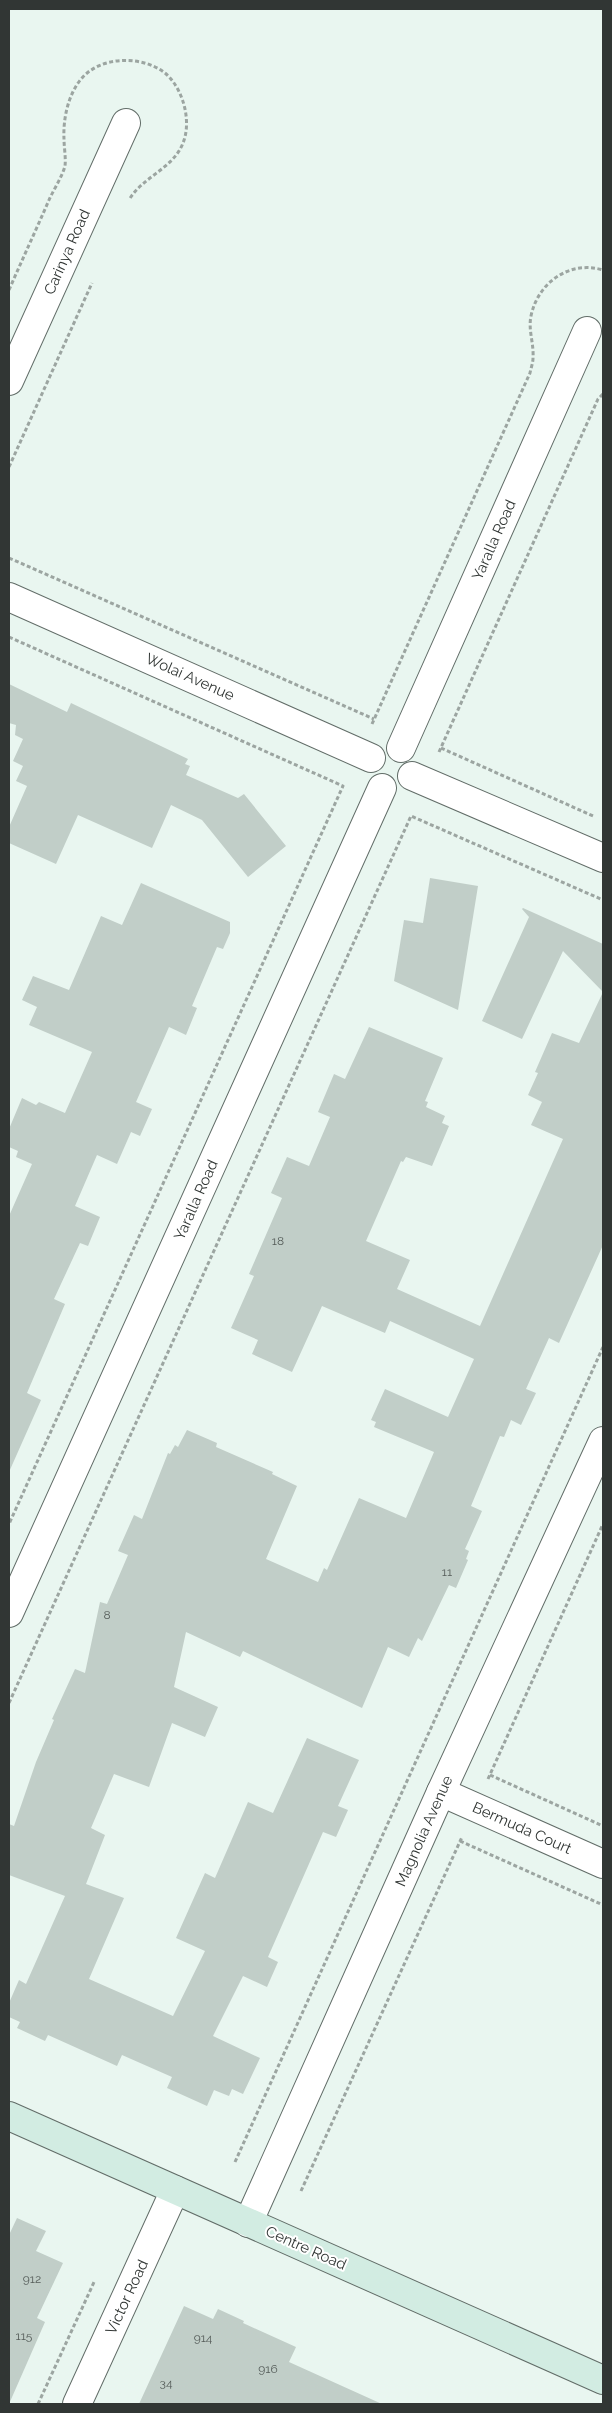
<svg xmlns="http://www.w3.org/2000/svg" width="612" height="2413" font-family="Raleway,sans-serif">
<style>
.building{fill:#c1cec8}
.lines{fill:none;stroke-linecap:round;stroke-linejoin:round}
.street-casing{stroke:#626d68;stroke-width:30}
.secondary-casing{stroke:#626d68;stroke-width:30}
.path{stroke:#9ca5a1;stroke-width:3;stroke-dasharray:4 2.5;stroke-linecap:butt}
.street{stroke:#fff;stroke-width:28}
.secondary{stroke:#d2ece2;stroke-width:28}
.labels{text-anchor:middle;stroke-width:4;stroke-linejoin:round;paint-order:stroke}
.number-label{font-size:12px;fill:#555c59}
.street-label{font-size:15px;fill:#313634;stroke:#fff}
</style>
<rect width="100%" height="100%" fill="#e9f6f0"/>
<g class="building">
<path d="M9,684l58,28 4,-9 117,56 -3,5 5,2 -4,9 52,23 6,-4 42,52 -38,31 -46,-57 -31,-15 -19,43 -74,-33 -22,49 -47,-21v-16l18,-41 -11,-5 7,-15 -10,-5 10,-22 -8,-4 1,-10 -7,-2z"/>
<path d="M430,878l48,8 -20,124 -64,-29 10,-61 19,3z"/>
<path d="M141,883l89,39v11l-7,16 -6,-2 -25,59 5,2 -11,27 -17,-8 -33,75 16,7 -12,27 -9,-4 -14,32 -20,-9 -22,51 25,11 -12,29 -8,-3 -26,56 11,5 -38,89 14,7 -32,72v-256l23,-52 -16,-7 2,-6 -9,-4v-18l13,-31 14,7 3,-3 26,11 27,-61 -63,-27 8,-18 -15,-7 11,-24 36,14 32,-74 21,9z"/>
<path d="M523,908l80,36v301l-44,98 -10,-5 -23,51 10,4 -15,32 -10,-5 -7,17 -4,-1 -29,70 11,5 -17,38 4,2 -3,8 2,1 -12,28 -7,-3 -27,56 -4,-3 -9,19 -21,-10 -26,61 -119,-57 -3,6 -54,-25 -12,55 44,20 -13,30 -33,-14 -23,64 -35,-13 -23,54 14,7 -19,49 38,14 -35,81 84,37 32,-65 -29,-13 29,-65 10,5 33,-76 25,11 34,-75 52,22 -21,46 10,4 -12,27 -13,-5 -55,125 10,5 -11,25 -24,-11 -30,60 47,22 -17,36 -11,-5 -3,7 -15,-6 -7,16 -40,-18 5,-11 -50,-22 -5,11 -69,-31 -3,6 -28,-13 3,-6 -11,-5v-14l10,-23 7,4 39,-88 -56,-21v-51l5,2 22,-64 18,-42 -2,-1 23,-50 10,4 15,-71 7,2 21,-49 -10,-4 16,-36 8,4 26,-66 2,1 5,-9 3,2 9,-17 30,13 -1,4 57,25 -1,2 25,12 -31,73 52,23 6,-14 3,2 32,-72 47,20 28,-66 -60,-25 2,-5 -5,-2 14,-31 63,28 26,-58 -84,-38 -5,12 -63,-27 -30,66 -40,-18 6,-14 -27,-12 23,-52 -5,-2 33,-76 -11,-5 16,-36 22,9 21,-49 -12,-5 16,-38 11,5 24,-52 74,31 -18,43 3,1 -2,5 19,9 -3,7 7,3 -17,40 -26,-9 -3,5 -2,-1 -35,80 44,19 -13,29 83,37 83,-187 -32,-14 11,-23 -14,-7 10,-22 -3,-1 17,-39 27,10 24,-51 -40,-41 -41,88 -40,-18 47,-104 -7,-8z"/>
<path d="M17,2218l29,13 -10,20 27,12 -26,55 8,4 -36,82v-169z"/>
<path d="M184,2306l29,13 5,-10 26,12 -1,2 53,24 -7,15 93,42h-243z"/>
</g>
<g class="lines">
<g class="street-casing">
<g id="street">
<path d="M9,381l117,-258"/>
<path d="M9,597l362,161"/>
<path d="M401,748l186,-417"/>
<path d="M412,776l191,82"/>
<path d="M9,1613l373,-825"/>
<path d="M441,1792l162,72"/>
<path d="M248,2223l193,-431 162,-351"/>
<path d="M77,2404l98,-214"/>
</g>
</g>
<g class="secondary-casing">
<path id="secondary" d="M9,2116l594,264"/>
</g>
<g class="path">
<path d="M9,290c13,-30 27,-60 40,-90 5,-11 13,-23 16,-34 1,-8 -1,-19 -1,-27 -1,-20 4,-45 18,-61 19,-22 60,-23 83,-5 18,15 27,48 18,70 -10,26 -41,34 -54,57"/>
<path d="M9,467l83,-184"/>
<path d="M9,558l365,161"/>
<path d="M9,637l334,149 -334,738"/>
<path d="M372,724l158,-351c1,-5 3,-10 3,-15 1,-15 -5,-28 -2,-42 7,-34 39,-56 72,-46"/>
<path d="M441,748l152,68"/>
<path d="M439,752l159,-353 5,-5"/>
<path d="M9,1703l402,-887 192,84"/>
<path d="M490,1775l113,51"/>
<path d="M488,1779l115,-255"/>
<path d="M460,1841l143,64"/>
<path d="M235,2162l368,-815"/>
<path d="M301,2191l161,-354"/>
<path d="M38,2404l57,-124"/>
</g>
<use href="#street" class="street"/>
<use href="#secondary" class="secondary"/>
</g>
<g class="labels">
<g class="number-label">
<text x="278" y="1245">18</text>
<text x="447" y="1576">11</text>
<text x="107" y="1619">8</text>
<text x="32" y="2283">912</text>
<text x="24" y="2340">115</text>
<text x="203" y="2342">914</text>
<text x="268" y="2373">916</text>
<text x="166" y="2387">34</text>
</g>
<g class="street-label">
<text transform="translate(67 252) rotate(-66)" y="5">Carinya Road</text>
<text transform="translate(494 540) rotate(-66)" y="5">Yaralla Road</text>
<text transform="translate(190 677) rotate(24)" y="5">Wolai Avenue</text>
<text transform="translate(196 1200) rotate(-66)" y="5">Yaralla Road</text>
<text transform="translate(522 1828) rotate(24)" y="5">Bermuda Court</text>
<text transform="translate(424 1831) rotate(-66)" y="5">Magnolia Avenue</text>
<text transform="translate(306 2248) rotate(24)" y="5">Centre Road</text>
<text transform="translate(127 2297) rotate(-65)" y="5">Victor Road</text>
</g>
</g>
<rect width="612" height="2413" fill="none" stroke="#313634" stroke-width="20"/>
</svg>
